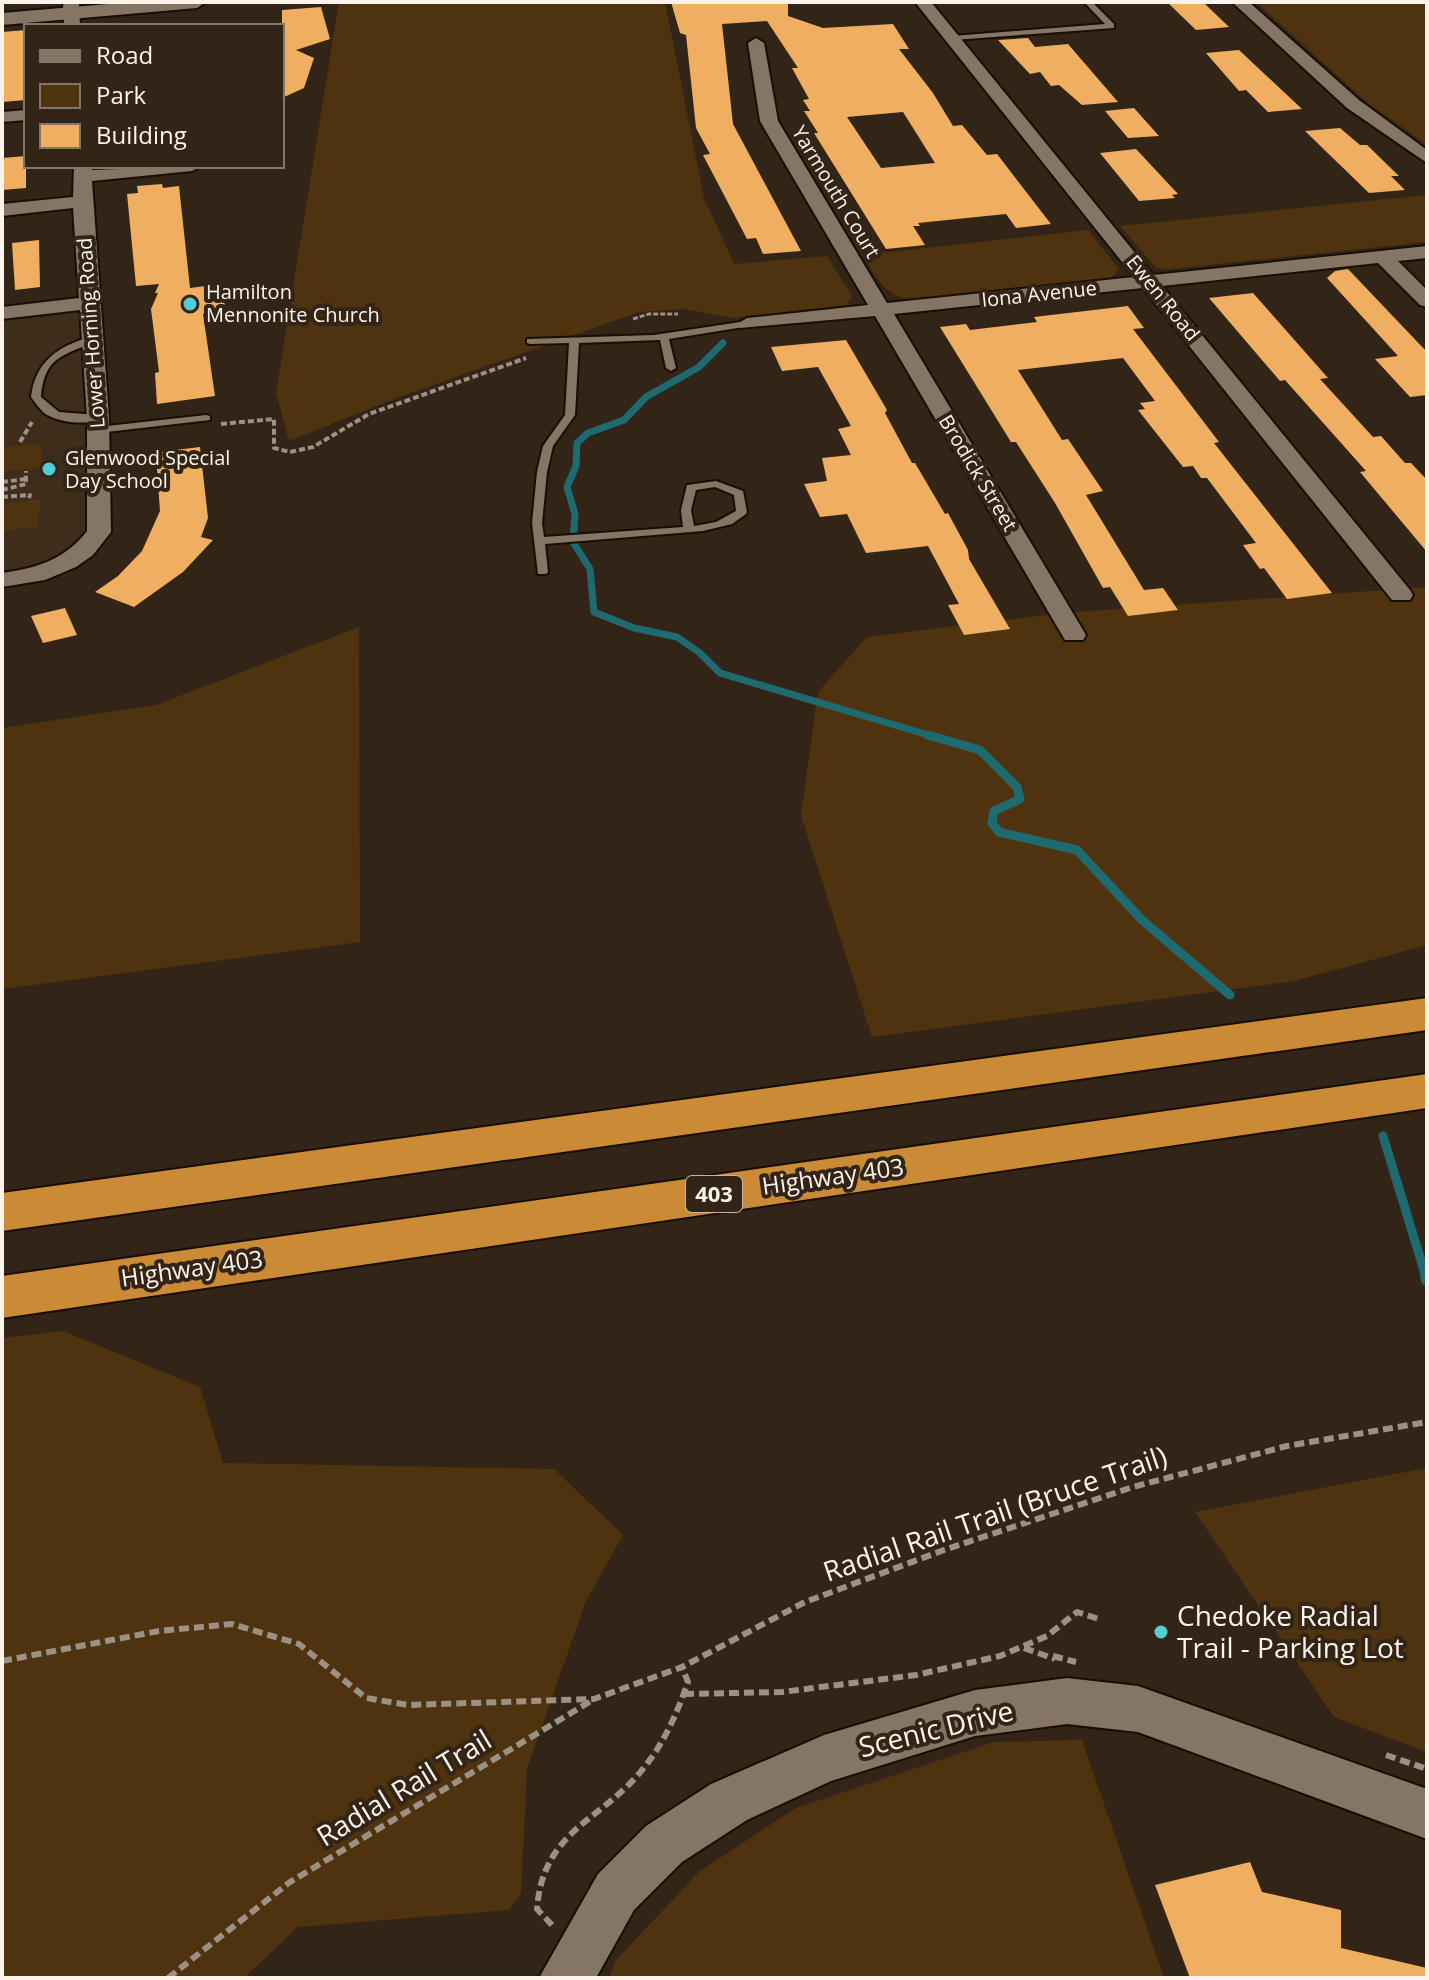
<svg xmlns="http://www.w3.org/2000/svg" width="1429" height="1980" font-family="'Open Sans',sans-serif">
<style>
.built{fill:#3e2d1a}
.green{fill:#4f330e}
.lines{fill:none;stroke-linecap:round;stroke-linejoin:round}
.stream-far2{stroke:#1d6b71;stroke-width:7}
.stream-far1{stroke:#1d6b71;stroke-width:9}
.stream{stroke:#1d6b71;stroke-width:12}
.building{fill:#efae60;fill-rule:evenodd}
.service-casing{stroke:#190e03;stroke-width:4}
.minor-casing{stroke:#190e03;stroke-width:4}
.tertiary-casing{stroke:#190e03;stroke-width:4}
.motorway-casing{stroke:#190e03;stroke-width:4}
.path-far2{stroke:#9b9185;stroke-width:3;stroke-dasharray:5 2;stroke-linecap:butt}
.path-far1{stroke:#9b9185;stroke-width:4;stroke-dasharray:6 3;stroke-linecap:butt}
.path{stroke:#9b9185;stroke-width:6;stroke-dasharray:10 5;stroke-linecap:butt}
.service{fill:#847565;fill-rule:evenodd}
.minor{fill:#847565;fill-rule:evenodd}
.tertiary{fill:#847565;fill-rule:evenodd}
.motorway{fill:#cb8a36;fill-rule:evenodd}
.poi-dot{fill:#52ccd5;stroke:#322517;stroke-width:3}
.labels{text-anchor:middle;stroke-width:8;stroke-linejoin:round;paint-order:stroke}
.far-street-label{font-size:20px;fill:#fcf3ea;stroke:#322517}
.far-poi-label{font-size:20px;fill:#fcf3ea;stroke:#322517;text-anchor:start}
.shield{fill:#322517;stroke:#bfb5ab;stroke-width:2}
.shield-label{font-size:22px;font-weight:bold;fill:#fcf3ea}
.street-label{font-size:24px;fill:#fcf3ea;stroke:#322517}
.near-street-label{font-size:28px;fill:#fcf3ea;stroke:#322517}
.near-poi-label{font-size:28px;fill:#fcf3ea;stroke:#322517;text-anchor:start}
</style>
<rect width="100%" height="100%" fill="#322517"/>
<path class="built" d="M87,304l11,203 -15,42 -81,30v-265z"/>
<g class="green">
<path d="M339,2h326l39,196 30,66 93,-8 25,40 -5,7 3,2 -118,13 -47,-9 -46,3 -248,88 -102,41 -13,-48z"/>
<path d="M1256,2h171v143l-59,-42z"/>
<path d="M1427,195v47l-257,27 -14,-1 -36,-42z"/>
<path d="M1088,230l31,39 -8,9 -202,21c-25,-3 -32,-23 -47,-44z"/>
<path d="M41,444l1,23 -40,5v-25z"/>
<path d="M41,499l-4,28 -34,4 -1,-27z"/>
<path d="M1427,587v358l-133,36 -422,56 -71,-222 17,-123 49,-55 195,-24z"/>
<path d="M359,627l1,315 -358,47v-261l154,-23z"/>
<path d="M63,1331l137,56 23,76 331,6 69,66 -37,66 -59,168 -6,124 -12,17 -211,17 -54,51h-242v-640z"/>
<path d="M1427,1468v284l-93,-35 -139,-205z"/>
<path d="M1082,1740l82,238h-555l7,-18 84,-89 96,-63 198,-66z"/>
</g>
<g class="lines">
<path class="stream-far2" d="M723,343l-24,24 -53,30 -22,23 -36,13 -11,10 -1,23 -9,21 8,27 -2,28 17,27 4,43 40,16 43,9 23,16 20,20 215,64"/>
<g class="stream-far1">
<path d="M928,735l52,15 37,37 3,12 -26,12 -2,12 7,9 78,18 65,70 88,75"/>
<path d="M1383,1136l43,141"/>
</g>
<path class="stream" d="M1426,1275l1,5"/>
</g>
<g class="building">
<path d="M671,2h117v14l35,12 70,-4 16,25h-10l34,44 20,33 9,-1 25,30 10,-1 54,70 -35,4 -10,-14 -88,9 2,3h-7l12,19 -39,4 -72,-116h4l-14,-22h6l-7,-11 6,-1 -17,-31h6l-31,-47 -45,3 11,100 68,127 -38,3 -7,-16 -9,1 -44,-84 7,-1 -14,-26 -10,-93 -6,-2zM903,112l32,51 -54,5 -34,-51z"/>
<path d="M1167,2h36l26,25 -33,3z"/>
<path d="M321,7l9,32 -34,11 18,8 -10,30 -22,10v-88z"/>
<path d="M26,30v70l-23,2 -1,-70z"/>
<path d="M1028,38l7,9 33,-3 50,58 -36,3 -23,-20 -8,1 -11,-14 -10,2 -32,-34z"/>
<path d="M1239,50l63,59 -34,3 -22,-22 -7,1 -33,-38z"/>
<path d="M1134,108l25,28 -31,2 -23,-27z"/>
<path d="M1340,128l20,17h7l32,31h-8l14,14 -36,3 -64,-62z"/>
<path d="M1136,149l42,45 -6,1 3,3 -36,3 -39,-48z"/>
<path d="M26,156v32l-24,2v-32z"/>
<path d="M162,184l1,4 16,-2 11,102 31,-4 5,28 -23,2 12,82 -58,8 -2,-31 4,-1 -8,-63 7,-16h-3l4,-9 -23,2 -9,-92 11,-1 -1,-7z"/>
<path d="M39,240l1,47 -25,3 -3,-47z"/>
<path d="M1348,269l79,83v43l-17,2 -35,-38 23,-3 -71,-78 8,-7z"/>
<path d="M1253,293l75,85 -8,1 53,58 8,-1 24,27h6l16,17v72l-67,-80 6,-1 -81,-91 -5,1 -71,-83z"/>
<path d="M1128,306l16,22 -11,1 86,113 -5,1 118,150 -45,6 -23,-31 -4,1 -17,-24 13,-2 -49,-65h-6l-8,-12 -10,1 -45,-57 7,-1 -5,-6 15,-2 -32,-43 -105,12 44,70 6,-1 35,52 -17,4 58,95 19,-2 15,22 -50,6 -18,-29 -7,1 -48,-85 -39,-61h-5l-71,-115 26,-3 4,6 67,-8 -3,-5z"/>
<path d="M846,340l41,70 -2,3 27,50h3l30,51 3,-1 20,37 1,9 41,70 -46,6 -16,-30 11,-1 -31,-58 -62,7 -19,-39 -27,3 -16,-33 23,-3 -5,-23 29,-3 -13,-26 13,-3 -33,-59 -36,4 -11,-24z"/>
<path d="M200,447l8,71 -7,19 12,3 -30,32 -49,35 -39,-15 23,-16 24,-25 18,-40 -4,-56 3,-3z"/>
<path d="M65,608l12,27 -34,8 -12,-27z"/>
<path d="M1250,1862l12,30 79,18v38l86,20 -1,10h-236l-35,-93z"/>
</g>
<g class="lines">
<g class="service-casing">
<g id="service">
<path d="M1084,2h8l22,22v4l-161,12 -4,-2 4,-2 152,-12z"/>
<path d="M747,321l5,3 -2,2 -81,13 7,29 -5,3 -5,-3 -6,-28 -81,3 -4,72 -22,31 -6,26 -5,51 2,14 139,-10 -2,-17 6,-25 29,-4 27,10 4,21 -1,2 -14,10 -29,7 -158,13 3,28 -2,2h-8l-6,-51 5,-51 6,-26 22,-31 4,-72 -39,1 -3,-1v-4l127,-4zM715,487l19,8 2,16 -20,11 -22,4 -3,-16 5,-20z"/>
<path d="M90,337l8,2c-31,18 -53,13 -57,58l18,15 39,3 5,3c-14,8 -45,5 -59,-5 -5,-5 -9,-10 -13,-16 4,-35 27,-51 59,-60z"/>
<path d="M206,415l4,1v4l-112,13 -5,-3 5,-3z"/>
</g>
</g>
<g class="minor-casing">
<g id="minor">
<path d="M63,2h16l1,24h-16z"/>
<path d="M915,2h16l222,273 274,-29v12l-29,3 29,29v17l-7,-2 -42,-42 -216,23 248,304 3,5 -3,5h-18l-249,-312 -249,26 192,321 -3,5h-18l-3,-5 -187,-319 -135,12 -3,-4 10,-6 121,-13 -108,-184 -12,-78 8,-5 8,5 14,78 109,182 247,-26z"/>
<path d="M1232,2h17l110,98 68,50v13l-80,-55z"/>
<path d="M26,110v10l-24,2v-10z"/>
<path d="M74,166h18v4l109,-4 -9,5 -100,10 17,237 2,114 -18,23 -17,12 -31,13 -43,7v-14c34,-5 63,-13 85,-42v-113l-7,-108 -78,9v-12l77,-9 -6,-90 -71,8v-12l71,-7z"/>
</g>
</g>
<g class="tertiary-casing">
<g id="tertiary">
<path d="M132,2h74l-9,6 -195,17v-12z"/>
<path d="M1067,1678l71,8 289,103v50l-289,-107 -71,-8 -92,12 -144,45 -84,39 -65,42 -48,48 -38,68h-57l59,-104 48,-48 65,-42 113,-49 151,-45z"/>
</g>
</g>
<g class="motorway-casing">
<g id="motorway">
<path d="M1427,998v32l-1425,201v-38z"/>
<path d="M1427,1074v34l-1425,210v-42z"/>
</g>
</g>
<path class="path-far2" d="M633,319l16,-5h29"/>
<g class="path-far1">
<path d="M221,424l53,-5v29l16,4 23,-5 56,-33 157,-56"/>
<path d="M20,442l12,-20"/>
<path d="M2,482l24,-3"/>
<path d="M2,490l24,-6v-13"/>
<path d="M2,497l28,-2 -1,3"/>
</g>
<g class="path">
<path d="M1024,1648l31,11"/>
<path d="M1053,1656l23,6"/>
<path d="M2,1661l157,-30 73,-7 67,20 67,54 42,7 186,-6 88,-32 123,-65 139,-52 189,-63 154,-41 140,-24"/>
<path d="M684,1694l98,-2 134,-17 84,-19 47,-20 30,-24 25,8"/>
<path d="M1386,1755l41,14"/>
<path d="M552,1925l-15,-16c6,-81 67,-88 109,-144 19,-24 32,-54 42,-83l-6,-15 -3,1"/>
<path d="M168,1978l122,-96 301,-181"/>
</g>
<use href="#service" class="service"/>
<use href="#minor" class="minor"/>
<use href="#tertiary" class="tertiary"/>
<use href="#motorway" class="motorway"/>
</g>
<g class="poi-dot">
<circle cx="190" cy="304" r="8"/>
<circle cx="49" cy="469" r="8"/>
<circle cx="1161" cy="1632" r="8"/>
</g>
<g class="labels">
<g class="far-street-label">
<text transform="translate(836 192) rotate(59)" y="7">Yarmouth Court</text>
<text transform="translate(1039 294) rotate(-6)" y="7">Iona Avenue</text>
<text transform="translate(1163 298) rotate(51)" y="7">Ewen Road</text>
<text transform="translate(91 333) rotate(-94)" y="7">Lower Horning Road</text>
<text transform="translate(978 473) rotate(59)" y="7">Brodick Street</text>
</g>
<g class="far-poi-label">
<text x="206" y="299">Hamilton<tspan x="206" dy="23">Mennonite Church</tspan></text>
<text x="65" y="465">Glenwood Special<tspan x="65" dy="23">Day School</tspan></text>
</g>
<rect class="shield" x="686" y="1176" width="56" height="36" rx="6"/>
<g class="shield-label">
<text x="714" y="1202">403</text>
</g>
<g class="street-label">
<text transform="translate(833 1177) rotate(-8)" y="8">Highway 403</text>
<text transform="translate(192 1269) rotate(-8)" y="8">Highway 403</text>
</g>
<g class="near-street-label">
<text transform="translate(995 1514) rotate(-19)" y="10">Radial Rail Trail (Bruce Trail)</text>
<text transform="translate(936 1729) rotate(-14)" y="10">Scenic Drive</text>
<text transform="translate(404 1788) rotate(-31)" y="10">Radial Rail Trail</text>
</g>
<g class="near-poi-label">
<text x="1177" y="1626">Chedoke Radial<tspan x="1177" dy="32">Trail - Parking Lot</tspan></text>
</g>
</g>
<rect width="1429" height="1980" fill="none" stroke="#fcf3ea" stroke-width="8"/>
<rect x="24" y="24" width="260" height="144" fill="#322517" stroke="#83776b" stroke-width="2"/>
<rect x="40" y="50" width="40" height="12" fill="#847565" stroke="#83776b" stroke-width="2"/>
<text x="96" y="64" font-size="24" fill="#fcf3ea">Road</text>
<rect x="40" y="84" width="40" height="24" fill="#4f330e" stroke="#83776b" stroke-width="2"/>
<text x="96" y="104" font-size="24" fill="#fcf3ea">Park</text>
<rect x="40" y="124" width="40" height="24" fill="#efae60" stroke="#83776b" stroke-width="2"/>
<text x="96" y="144" font-size="24" fill="#fcf3ea">Building</text>
</svg>
